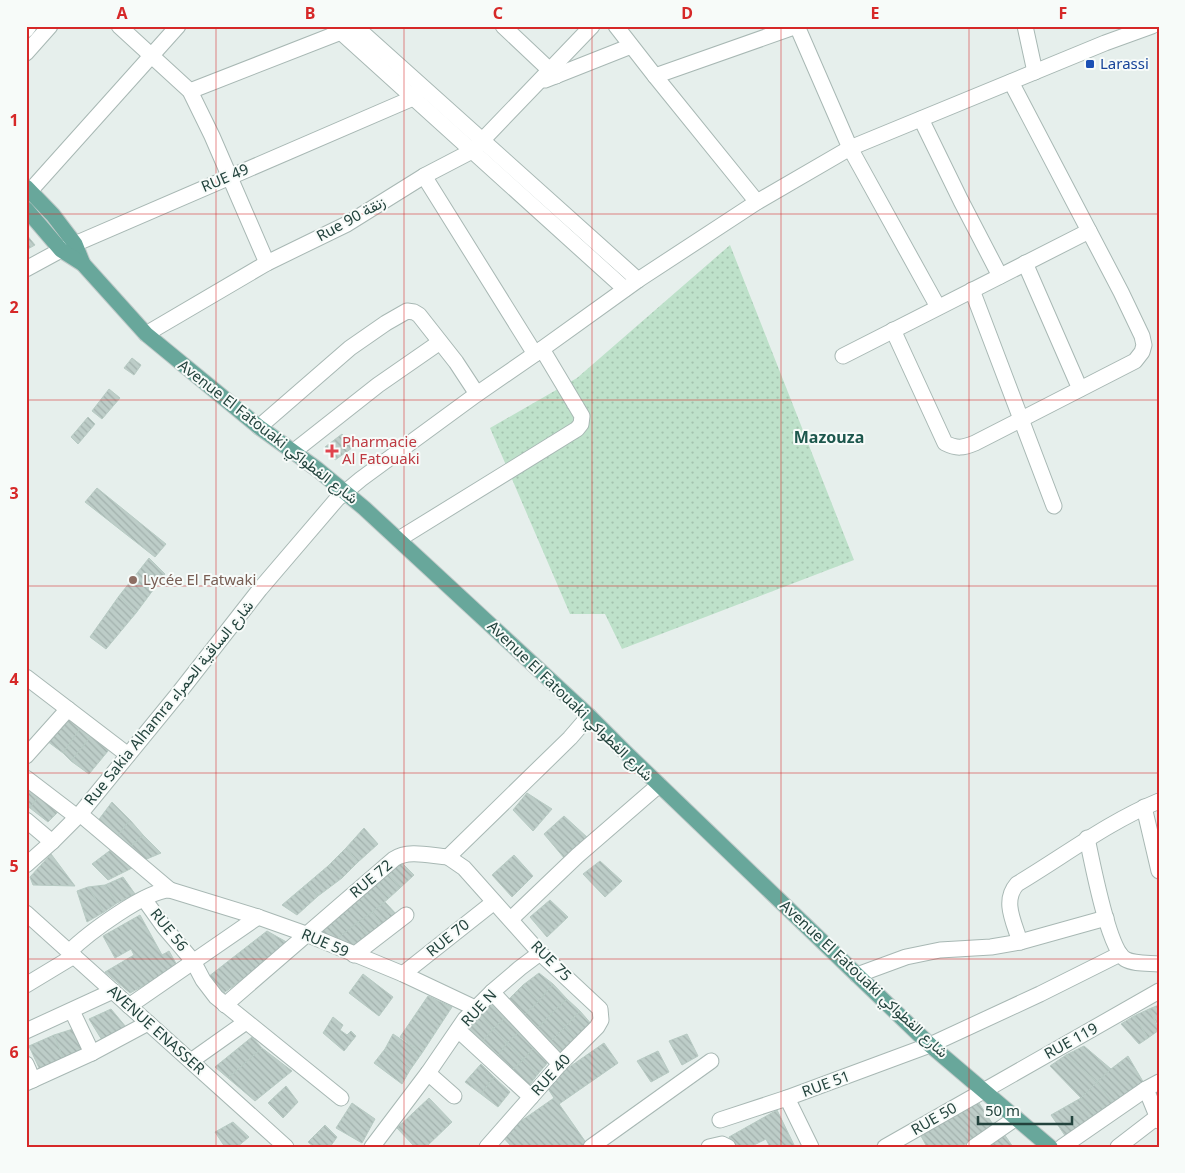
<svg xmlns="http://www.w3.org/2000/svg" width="1185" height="1173" font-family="'Noto Sans',Vazirmatn,sans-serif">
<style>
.grass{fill:url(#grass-dots)}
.building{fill:url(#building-back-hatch);stroke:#b7cac3}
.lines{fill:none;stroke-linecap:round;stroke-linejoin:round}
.minor-casing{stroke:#a8b8b4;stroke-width:17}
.major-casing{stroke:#c1cac9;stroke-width:17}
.minor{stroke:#fff;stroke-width:15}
.major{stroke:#68a79b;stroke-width:15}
.grid{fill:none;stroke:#d62828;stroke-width:1;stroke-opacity:0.55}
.transit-dot{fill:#1a4fb4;stroke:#f7fbf9;stroke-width:2}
.health-dot{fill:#e0444e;stroke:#f7fbf9;stroke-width:2}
.education-dot{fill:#8d6e63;stroke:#f7fbf9;stroke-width:2}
.labels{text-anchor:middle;stroke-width:4;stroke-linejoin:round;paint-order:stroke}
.transit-label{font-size:15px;fill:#164399;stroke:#f7fbf9;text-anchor:start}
.street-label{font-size:15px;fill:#23433d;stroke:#f7fbf9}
.health-label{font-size:15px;fill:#be3a42;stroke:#f7fbf9;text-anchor:start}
.education-label{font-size:15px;fill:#785e54;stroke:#f7fbf9;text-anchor:start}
.neighbourhood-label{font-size:16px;font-weight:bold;fill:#1d574d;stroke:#f7fbf9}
.neatline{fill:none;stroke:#d62828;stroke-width:2}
.grid-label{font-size:16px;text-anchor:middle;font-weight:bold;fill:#d62828}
</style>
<defs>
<pattern id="grass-dots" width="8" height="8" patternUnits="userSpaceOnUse" patternTransform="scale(1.25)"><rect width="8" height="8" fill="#bee1ca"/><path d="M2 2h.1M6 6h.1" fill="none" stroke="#a3c2ae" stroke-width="1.8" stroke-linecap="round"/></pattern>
<pattern id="building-back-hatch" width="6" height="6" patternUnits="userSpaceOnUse" patternTransform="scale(1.25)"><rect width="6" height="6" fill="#bdcdc8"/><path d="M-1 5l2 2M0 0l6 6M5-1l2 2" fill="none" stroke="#a2b1ad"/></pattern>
</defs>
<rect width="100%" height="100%" fill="#e6efec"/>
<path class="grass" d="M730,245l124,315 -232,89 -17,-35h-35l-80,-186 87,-50z"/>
<g class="building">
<path d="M26,234l9,11 -9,5z"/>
<path d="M132,358l9,7 -7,10 -10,-7z"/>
<path d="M109,389l11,9 -18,21 -10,-8z"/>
<path d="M88,417l7,7 -17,20 -7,-7z"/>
<path d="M342,434l10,14 -17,12 -10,-13z"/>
<path d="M97,488l69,56 -11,13 -70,-55z"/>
<path d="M149,558l16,16 -29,39 -17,-17z"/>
<path d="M119,596l17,17 -30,36 -16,-12z"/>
<path d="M65,716l16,11 -18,26 -16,-12z"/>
<path d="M81,727l11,8 -21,26 -8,-8z"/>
<path d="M92,735l16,16 -19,23 -18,-13z"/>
<path d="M26,781l15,12 -11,15 -4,-2z"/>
<path d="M41,793l20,16 -13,13 -18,-14z"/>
<path d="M527,793l25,16 -19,22 -20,-21z"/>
<path d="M112,802l18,18 -15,19 -18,-17z"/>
<path d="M564,816l24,22 -23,21 -21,-25z"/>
<path d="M130,820l13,15 -16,15 -12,-11z"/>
<path d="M364,828l14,16 -20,18 -12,-14z"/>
<path d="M143,835l18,18 -19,8 -15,-11z"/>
<path d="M346,848l12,14 -16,16 -14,-12z"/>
<path d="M112,849l20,19 -24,12 -16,-16z"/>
<path d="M51,854l24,32 -42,-1 -3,-8z"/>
<path d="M514,855l19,21 -21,21 -20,-22z"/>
<path d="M400,861l14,14 -14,13 -13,-15z"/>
<path d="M600,861l22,20 -17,16 -22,-23z"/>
<path d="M328,866l14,12 -24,18 -10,-13z"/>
<path d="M387,873l13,15 -11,10 -13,-14z"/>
<path d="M123,877l12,17 -18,9 -12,-18z"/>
<path d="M308,883l10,13 -21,19 -15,-10z"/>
<path d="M376,884l13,14 -20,17 -14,-14z"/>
<path d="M105,885l12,18 -13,9 -16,-25z"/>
<path d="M88,887l16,25 -17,10 -10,-31z"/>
<path d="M550,900l18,17 -21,20 -17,-20z"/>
<path d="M355,901l14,14 -19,14 -14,-14z"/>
<path d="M385,902l12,13 -13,12 -12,-15z"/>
<path d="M372,912l12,15 -14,12 -12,-17z"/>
<path d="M140,915l22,40 7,-4 9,16 -48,26 -25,-21 29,-17 -3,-6 -16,9 -12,-22z"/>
<path d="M336,915l14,14 -13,10 -18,-6z"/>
<path d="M358,922l12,17 -14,12 -19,-12z"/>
<path d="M267,931l23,13 -69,51 -13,-18z"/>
<path d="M539,973l14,11 -14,17 -16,-16z"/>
<path d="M363,974l30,23 -14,19 -30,-23z"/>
<path d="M553,984l14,15 -16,15 -12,-13z"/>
<path d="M523,985l16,16 -17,16 -15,-16z"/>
<path d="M428,996l24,11 -30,46 -22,-16z"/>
<path d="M567,999l13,12 -15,16 -14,-13z"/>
<path d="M539,1001l12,13 -15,16 -14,-13z"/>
<path d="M491,1002l15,15 -13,12 -13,-15z"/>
<path d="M1159,1005v22l-10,-18z"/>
<path d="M111,1009l15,18 -24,13 -13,-21z"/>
<path d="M1149,1009l10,21 -11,8 -14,-22z"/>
<path d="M580,1011l13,15 -14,15 -14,-14z"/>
<path d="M480,1014l13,15 -12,14 -15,-16z"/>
<path d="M551,1014l14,13 -15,15 -14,-12z"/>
<path d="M1134,1016l14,22 -9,6 -18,-20z"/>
<path d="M333,1017l10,8 -3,5 7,5 4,-4 5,5 -12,15 -21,-18z"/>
<path d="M506,1017l14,14 -13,12 -14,-14z"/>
<path d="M565,1027l14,14 -16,16 -13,-15z"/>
<path d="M73,1029l10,20 -20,9 -9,-23z"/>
<path d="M493,1029l14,14 -10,14 -16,-14z"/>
<path d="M520,1031l16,14 -13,15 -16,-17z"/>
<path d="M393,1034l29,19 -12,17 -25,-21z"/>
<path d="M687,1034l11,22 -16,9 -13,-24z"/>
<path d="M54,1035l9,23 -23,12 -11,-24z"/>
<path d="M252,1037l10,11 -34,30 -13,-11z"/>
<path d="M507,1043l16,17 -13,12 -13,-15z"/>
<path d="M604,1043l14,20 -59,41 28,40 -5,3h-70l-11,-12 53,-37 -9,-14z"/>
<path d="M536,1045l14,15 -12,14 -15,-14z"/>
<path d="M1084,1046l27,23 -14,13 -31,-27z"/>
<path d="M262,1048l30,23 -37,30 -27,-23z"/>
<path d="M385,1049l25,21 -8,14 -28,-21z"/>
<path d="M658,1051l11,21 -18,10 -14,-21z"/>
<path d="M1066,1055l31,27 -16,16 -31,-32z"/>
<path d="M1128,1056l17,29 -31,20 -17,-23 14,-13z"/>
<path d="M523,1060l15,14 -10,13 -18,-15z"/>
<path d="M481,1064l13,13 -13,17 -16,-12z"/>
<path d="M494,1077l16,15 -12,15 -17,-13z"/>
<path d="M1097,1082l17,23 -17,11 -16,-18z"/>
<path d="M286,1086l12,16 -15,16 -15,-15z"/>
<path d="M429,1098l23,24 -26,25h-11l-18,-19z"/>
<path d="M1081,1098l16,18 -31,21 -15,-22z"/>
<path d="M977,1100l17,26 -33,21h-34l-6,-11z"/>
<path d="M352,1103l23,16 -13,24 -26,-15z"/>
<path d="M777,1110l18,37h-25l-4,-8 -16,8h-14l-7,-10z"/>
<path d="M233,1122l16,15 -12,10h-12l-10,-15z"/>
<path d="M325,1125l12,12 -7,10h-16l-6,-5z"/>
<path d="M1004,1134l9,13h-28z"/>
</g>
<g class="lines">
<g class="minor-casing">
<g id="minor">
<path d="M119,26l71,65 22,45 55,127"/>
<path d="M334,26l291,263"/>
<path d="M355,26l283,254"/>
<path d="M503,26l53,50"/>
<path d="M616,26l39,50 102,126"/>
<path d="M797,26l53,122 88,159"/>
<path d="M1025,26l10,46"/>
<path d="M26,30l3,-4"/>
<path d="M26,53l24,-27"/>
<path d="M655,76l142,-50"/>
<path d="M545,80l86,-34"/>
<path d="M190,91l151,-59 6,-5"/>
<path d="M921,119l40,82 39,75"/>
<path d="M424,176l111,178"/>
<path d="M30,191l148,-165"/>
<path d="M1025,263l55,126"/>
<path d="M26,269l35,-19 352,-152 9,-11"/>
<path d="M972,290l82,216"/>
<path d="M893,330l52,113c12,6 18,5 30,0l160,-82 7,-9 2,-7 -2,-9 -21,-44 -110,-210"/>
<path d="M146,334l121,-71 80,-39 77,-48 48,-25 120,-125"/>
<path d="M843,356l246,-125"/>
<path d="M259,427l91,-79 36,-25 21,-12 7,1 5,3 37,47 21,32"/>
<path d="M293,452l85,-67 62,-43"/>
<path d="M399,539l178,-110 4,-5 1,-8 -40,-67"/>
<path d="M26,677l102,78"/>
<path d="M26,756l42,-47"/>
<path d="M26,778l51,39"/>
<path d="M1144,807l15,64"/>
<path d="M80,814l90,76"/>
<path d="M26,820l26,22"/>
<path d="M1087,838c5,23 21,110 38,121 8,5 24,4 34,5"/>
<path d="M448,857l16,11 76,85 60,56 1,11 -4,7 -37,37 -73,83"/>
<path d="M448,857l122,-119 19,-22"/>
<path d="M26,865l26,-23 28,-28 98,-120 82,-105 77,-90 24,-20 116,-85 58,-40 103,-74 119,-78 93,-54 255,-105 47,-17"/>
<path d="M144,899l20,28 29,34 10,19 13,17 125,101"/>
<path d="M26,913l260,234"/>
<path d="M511,919l66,-63 82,-71"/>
<path d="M1020,942c-6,-20 -18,-41 -3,-58 47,-28 91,-62 142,-83"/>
<path d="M69,952c18,-18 77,-62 101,-62l88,27 48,17 97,40 72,34"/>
<path d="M354,955l52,-40"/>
<path d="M403,974l91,-72"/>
<path d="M857,975l49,-18 34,-7 51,-3 29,-5 86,-24"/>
<path d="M26,985l48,-29"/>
<path d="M492,992l68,72"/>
<path d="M225,1005l169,-146c15,-10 37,-3 54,-2"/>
<path d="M129,1006l129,-89"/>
<path d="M72,1011l20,42"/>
<path d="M458,1030l73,67"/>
<path d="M26,1031l87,-40"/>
<path d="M191,1061l55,-39"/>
<path d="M26,1064l7,16"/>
<path d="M428,1073l26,23"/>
<path d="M26,1083l66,-30 56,-30"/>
<path d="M1146,1089l13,32"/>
<path d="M787,1098l24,49"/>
<path d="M720,1120l67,-22 143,-53 110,-51 80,-40"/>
<path d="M372,1147l56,-74 37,-54 27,-27 28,-24 20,-15"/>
<path d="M591,1147l120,-86"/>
<path d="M709,1147l13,-3 6,3"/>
<path d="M885,1147l274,-156"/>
<path d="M974,1147l42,-29"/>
<path d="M1062,1147l84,-58 13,-7"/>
<path d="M1118,1147l39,-30"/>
</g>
</g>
<g class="major-casing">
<g id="major">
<path d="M26,187l27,28 22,29 8,20"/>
<path d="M26,209l35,41 22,14 63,70 113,93 58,42 47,39 225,208 36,36 305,293 120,102"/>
</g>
</g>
<use href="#minor" class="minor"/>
<use href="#major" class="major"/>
</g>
<path class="grid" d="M216,26v1121M404,26v1121M592,26v1121M781,26v1121M969,26v1121M26,214h1133M26,400h1133M26,586h1133M26,773h1133M26,959h1133"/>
<rect class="transit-dot" x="1085" y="59" width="10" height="10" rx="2.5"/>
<path class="health-dot" d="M329.5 443.5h5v5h5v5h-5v5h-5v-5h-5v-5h5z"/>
<circle class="education-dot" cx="133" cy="580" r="5"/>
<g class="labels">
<g class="transit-label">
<text x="1100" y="69">Larassi</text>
</g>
<g class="street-label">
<text transform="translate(225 178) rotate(-23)" y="5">RUE 49</text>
<text transform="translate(351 219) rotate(-29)" y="5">Rue 90 زنقة</text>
<text transform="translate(268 432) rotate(38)" y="5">Avenue El Fatouaki شارع الفطواكي</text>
<text transform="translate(570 701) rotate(44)" y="5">Avenue El Fatouaki شارع الفطواكي</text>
<text transform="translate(169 703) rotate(-51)" y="5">Rue Sakia Alhamra شارع الساقية الحمراء</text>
<text transform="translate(371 879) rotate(-40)" y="5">RUE 72</text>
<text transform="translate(169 930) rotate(51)" y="5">RUE 56</text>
<text transform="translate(448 938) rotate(-39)" y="5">RUE 70</text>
<text transform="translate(325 943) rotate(23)" y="5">RUE 59</text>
<text transform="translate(551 961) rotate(45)" y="5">RUE 75</text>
<text transform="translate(864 979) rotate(43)" y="5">Avenue El Fatouaki شارع الفطواكي</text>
<text transform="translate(479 1008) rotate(-47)" y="5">RUE N</text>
<text transform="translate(156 1030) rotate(42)" y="5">AVENUE ENASSER</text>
<text transform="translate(1071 1041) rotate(-29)" y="5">RUE 119</text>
<text transform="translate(551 1075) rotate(-48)" y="5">RUE 40</text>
<text transform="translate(826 1084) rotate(-20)" y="5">RUE 51</text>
<text transform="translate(934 1119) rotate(-30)" y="5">RUE 50</text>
</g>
<g class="health-label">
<text x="342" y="447">Pharmacie<tspan x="342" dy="17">Al Fatouaki</tspan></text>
</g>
<g class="education-label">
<text x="143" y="585">Lycée El Fatwaki</text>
</g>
<g class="neighbourhood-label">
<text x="829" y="443">Mazouza</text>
</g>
</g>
<rect width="1185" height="1173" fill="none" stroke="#f7fbf9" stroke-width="55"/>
<path d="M978 1116v8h94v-8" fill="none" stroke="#23433d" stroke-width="2.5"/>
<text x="985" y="1116" font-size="15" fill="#23433d" stroke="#f7fbf9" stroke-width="4" paint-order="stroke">50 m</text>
<rect x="28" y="28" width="1130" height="1118" class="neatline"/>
<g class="grid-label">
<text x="122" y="19">A</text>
<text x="310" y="19">B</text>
<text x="498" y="19">C</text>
<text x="687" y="19">D</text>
<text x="875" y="19">E</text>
<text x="1063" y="19">F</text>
<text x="14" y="126">1</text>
<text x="14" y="313">2</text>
<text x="14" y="499">3</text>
<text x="14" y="685">4</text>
<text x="14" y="872">5</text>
<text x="14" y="1058">6</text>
</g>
</svg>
